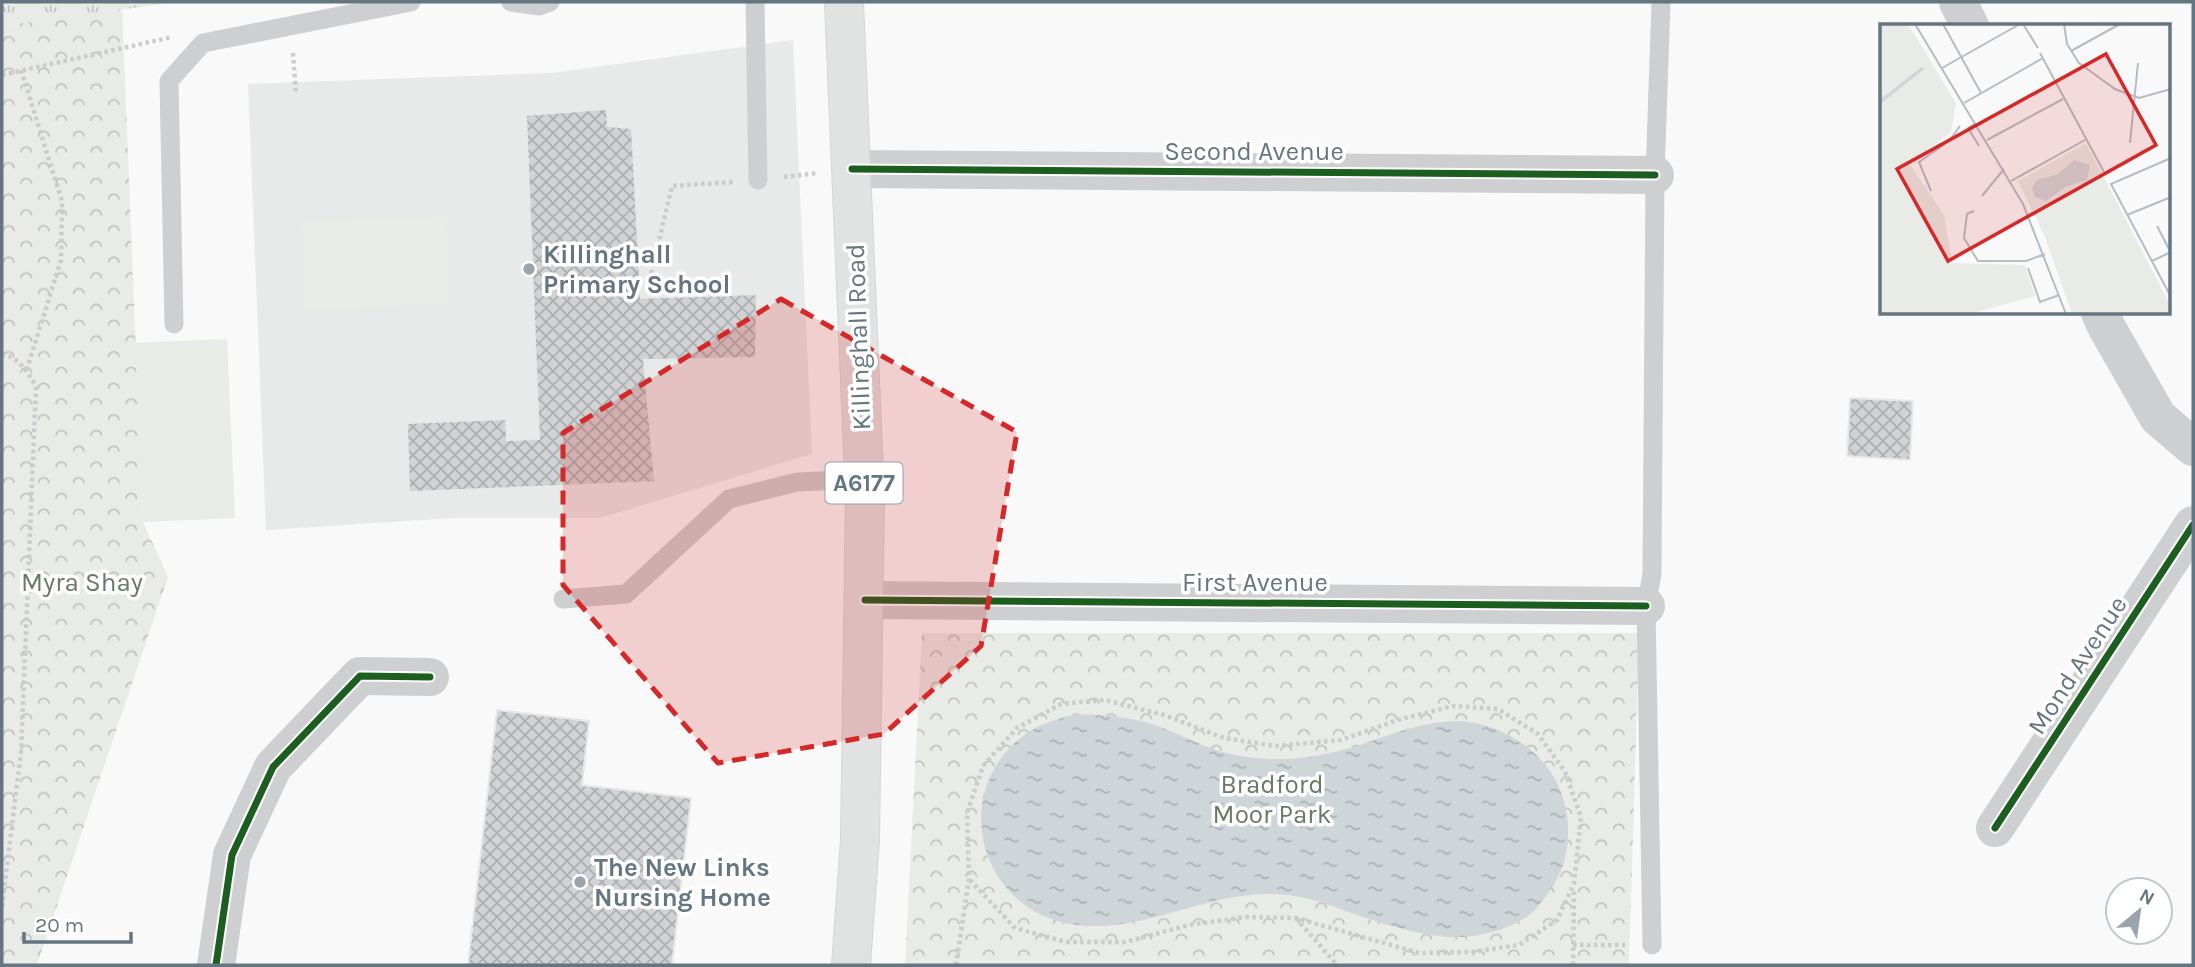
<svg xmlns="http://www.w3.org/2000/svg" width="2195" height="967" font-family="Karla,sans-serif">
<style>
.built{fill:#e8e9e9}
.grass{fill:url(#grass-tufts)}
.forest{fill:url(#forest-crowns)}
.garden{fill:#e8ebe6}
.water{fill:url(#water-ripples)}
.building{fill:url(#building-cross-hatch);stroke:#e8e8e8;stroke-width:2}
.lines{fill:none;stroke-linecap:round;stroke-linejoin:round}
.trunk-casing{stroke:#d5d6d6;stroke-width:40}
.path{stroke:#cbcccd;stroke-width:4.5;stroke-dasharray:3.5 3.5;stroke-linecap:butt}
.service{stroke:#cecfd0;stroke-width:19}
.minor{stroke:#cecfd0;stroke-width:38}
.trunk{stroke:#e1e2e2;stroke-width:38}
.cycleway-casing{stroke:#fff;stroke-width:11}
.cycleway{stroke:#1b5e20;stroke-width:7}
.marked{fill:#d62828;fill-opacity:0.2;stroke:#d62828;stroke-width:5;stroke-dasharray:14 9;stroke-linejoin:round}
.poi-dot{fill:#99a4ac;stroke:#fff;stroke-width:2.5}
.labels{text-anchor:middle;stroke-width:7;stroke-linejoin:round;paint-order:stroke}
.shield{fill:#fff;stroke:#939fa8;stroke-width:2}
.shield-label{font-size:24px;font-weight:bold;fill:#657683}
.street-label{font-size:26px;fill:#657683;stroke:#fff}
.poi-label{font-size:26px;font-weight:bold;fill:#657683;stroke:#fff;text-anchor:start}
.park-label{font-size:26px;fill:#687a64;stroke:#fff}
.inset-river{fill:none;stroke:#ced6d9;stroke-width:3.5}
.inset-road{fill:none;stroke:#b5bdc3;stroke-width:2}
.view{fill:#d62828;fill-opacity:0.15;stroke:#d62828;stroke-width:3.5}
.inset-edge{fill:none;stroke:#657683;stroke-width:3.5}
</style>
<defs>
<pattern id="grass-tufts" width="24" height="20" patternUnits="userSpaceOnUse" patternTransform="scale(1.75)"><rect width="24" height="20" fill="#e8ebe6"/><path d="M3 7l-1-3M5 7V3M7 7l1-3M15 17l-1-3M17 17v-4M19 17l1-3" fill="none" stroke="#c0c3c0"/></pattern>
<pattern id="forest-crowns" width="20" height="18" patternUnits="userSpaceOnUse" patternTransform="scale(1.75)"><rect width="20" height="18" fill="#e8ebe6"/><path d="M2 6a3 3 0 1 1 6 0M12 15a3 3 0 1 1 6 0" fill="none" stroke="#c0c3c0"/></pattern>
<pattern id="water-ripples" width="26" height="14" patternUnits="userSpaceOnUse" patternTransform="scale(1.75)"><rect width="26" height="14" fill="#ced6d9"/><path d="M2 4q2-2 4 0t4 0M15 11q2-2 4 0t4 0" fill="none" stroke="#abb2b5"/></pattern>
<pattern id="building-cross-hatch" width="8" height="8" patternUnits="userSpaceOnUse" patternTransform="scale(1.75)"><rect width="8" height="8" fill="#d0d2d3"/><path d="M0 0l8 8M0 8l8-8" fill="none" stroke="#acafb1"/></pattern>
</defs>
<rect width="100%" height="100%" fill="#f9f9f9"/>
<path class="built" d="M793,40l19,414 -212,64h-146l-188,12 -18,-446 303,-11z"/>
<path class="grass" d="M2,2h175l-175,24z"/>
<g class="forest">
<path d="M122,9l21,513 25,55 -131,388h-35v-939z"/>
<path d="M922,633h717l-10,332h-724z"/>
</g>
<g class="garden">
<path d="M446,217l3,87 -144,6 -4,-88z"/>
<path d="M227,339l8,179 -92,4 -8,-179z"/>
</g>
<path class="water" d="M1076,714c21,1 44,2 65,7 26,6 49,20 74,29 16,5 39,9 57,9 24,1 55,-4 78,-11 45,-14 94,-38 140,-21 41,15 70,44 77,88 4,29 -2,58 -21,81 -4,5 -9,12 -14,17 -20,16 -56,26 -82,24 -25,-1 -60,-11 -84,-19 -33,-11 -62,-25 -98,-24 -66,0 -125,39 -191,31 -95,-11 -131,-130 -54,-189 15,-12 35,-17 53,-22z"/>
<g class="building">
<path d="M607,109l1,17 24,2 9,170 116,-4 -1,64 -112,2 11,122 -246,10 -2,-69 99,-4 1,21 32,-1 -13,-324z"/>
<path d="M1850,398l63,3 -3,59 -63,-4z"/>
<path d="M497,710l92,11 -7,64 109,13 -19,167h-204z"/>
</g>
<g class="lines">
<g class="trunk-casing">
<path id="trunk" d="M844,2l21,496 -5,342 -9,125"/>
</g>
<g class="path">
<path d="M293,53l3,42"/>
<path d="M21,70l41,131 -1,59 -34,109"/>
<path d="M2,75l170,-38"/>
<path d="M784,177l33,-4"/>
<path d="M648,287l24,-101 61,-4"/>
<path d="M2,353c17,6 26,18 34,34l-15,365 -19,155"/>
<path d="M1296,918l41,47"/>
<path d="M1573,945h52"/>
<path d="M956,965l13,-86 -2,-66 16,-47 34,-38 44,-24 44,-4 59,15 60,23 51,8 66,-6 60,-21 52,-13 45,3 40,25 27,38 16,45 -7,67 -17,36 -38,25 -48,7 -52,1 -123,-35 -51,-1 -56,8 -64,17h-59l-51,-14 -46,-49"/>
<path d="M1573,965l1,-76"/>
</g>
<g class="service">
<path d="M511,2l28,4 11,-4"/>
<path d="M755,2l3,178"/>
<path d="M174,324l-5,-243 34,-38 208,-41"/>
<path d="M563,599l63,-5 103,-95 68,-17 67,-3"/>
<path d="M1652,945l-6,-339 6,-32 3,-399 6,-173"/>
</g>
<g class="minor">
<path d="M1958,2l12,24"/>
<path d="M852,169l803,6"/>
<path d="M2100,313l7,15 51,89 35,30"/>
<path d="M865,600l781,6"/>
<path d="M1995,828l198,-303"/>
<path d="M216,965l16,-110 41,-88 87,-91 70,1"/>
</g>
<use href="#trunk" class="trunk"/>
<g class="cycleway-casing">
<g id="cycleway">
<path d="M852,169l803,6"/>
<path d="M865,600l781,6"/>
<path d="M1995,828l198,-303"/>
<path d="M216,965l16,-110 41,-88 87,-91 70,1"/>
</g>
</g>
<use href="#cycleway" class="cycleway"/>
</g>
<path class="marked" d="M781,299l236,133 -36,214 -97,88 -166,29 -155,-178v-152z"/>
<g class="poi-dot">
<circle cx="529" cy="269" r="7"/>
<circle cx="580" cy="882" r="7"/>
</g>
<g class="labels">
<rect class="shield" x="825.5" y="462.5" width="77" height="41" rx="5"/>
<g class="shield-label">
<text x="864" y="491">A6177</text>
</g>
<g class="street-label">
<text x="1254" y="160">Second Avenue</text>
<text transform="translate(858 337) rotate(-92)" y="9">Killinghall Road</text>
<text x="1255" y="591">First Avenue</text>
<text transform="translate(2077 665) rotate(-57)" y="9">Mond Avenue</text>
</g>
<g class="poi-label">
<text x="543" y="263">Killinghall<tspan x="543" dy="30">Primary School</tspan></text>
<text x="594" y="876">The New Links<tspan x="594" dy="30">Nursing Home</tspan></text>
</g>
<g class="park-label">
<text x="82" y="591">Myra Shay</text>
<text x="1272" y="793">Bradford<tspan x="1272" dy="30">Moor Park</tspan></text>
</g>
</g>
<g transform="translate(1880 24)">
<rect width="290" height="290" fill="#f9f9f9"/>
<path d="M0,0h28l48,79 -5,29 -71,54z" fill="#e8ebe6"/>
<path d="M206,119l84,162v9h-98l-27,-77 -27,-56zM29,139l35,52 8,48 73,2 10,31 -66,18h-89v-128z" fill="#e8ebe6"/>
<path d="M185 186a11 11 0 1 1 22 0a11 11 0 1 1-22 0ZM32,186l12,39 -44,14v-42zM215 202a12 12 0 1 1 24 0a12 12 0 1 1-24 0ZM212,201l7,15 -33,15 -7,-15zM120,246l9,31 -49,13 -9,-30zM53,252l10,32 -44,6 -8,-24z" fill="#e8ebe6"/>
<path d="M194,136l16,5 -3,15 -22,7 -19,14 -11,-4 -3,-9 5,-8 21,-6z" fill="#ced6d9"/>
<path class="inset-river" d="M0,78l43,-34"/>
<path class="inset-road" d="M35,0l108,180 43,110M63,0l38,69M143,0l15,24M184,0l3,20 12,19 36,26 24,9 32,-9M191,27l49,-27M160,29l64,119M62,44l78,-44M84,79l79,-45M96,99l-8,5 11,18M107,116l76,-41M250,119l8,-80M291,134l-60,26 60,113M131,157l74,-41M51,167l-12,-29 30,-21 11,-15M102,172l22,-27M94,187l-7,3 -3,24 14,23h48l19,-7M247,191l44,-18M277,202l14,27M272,237l19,-9M148,244l12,34 19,-7"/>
<path class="view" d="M226,30l50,91 -208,116 -51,-92z"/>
<rect width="290" height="290" class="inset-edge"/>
</g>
<rect width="2195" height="967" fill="none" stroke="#657683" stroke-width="7"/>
<g transform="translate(2139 911) rotate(29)"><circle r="33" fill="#ffffff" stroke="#c1c8cd" stroke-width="2"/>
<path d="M0-5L12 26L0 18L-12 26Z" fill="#99a4ac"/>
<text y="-10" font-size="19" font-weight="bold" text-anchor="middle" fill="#657683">N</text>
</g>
<path d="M24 932v10h107v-10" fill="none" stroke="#657683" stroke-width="3.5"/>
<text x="35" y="932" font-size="21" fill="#657683" stroke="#ffffff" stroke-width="5" paint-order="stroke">20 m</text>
</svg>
